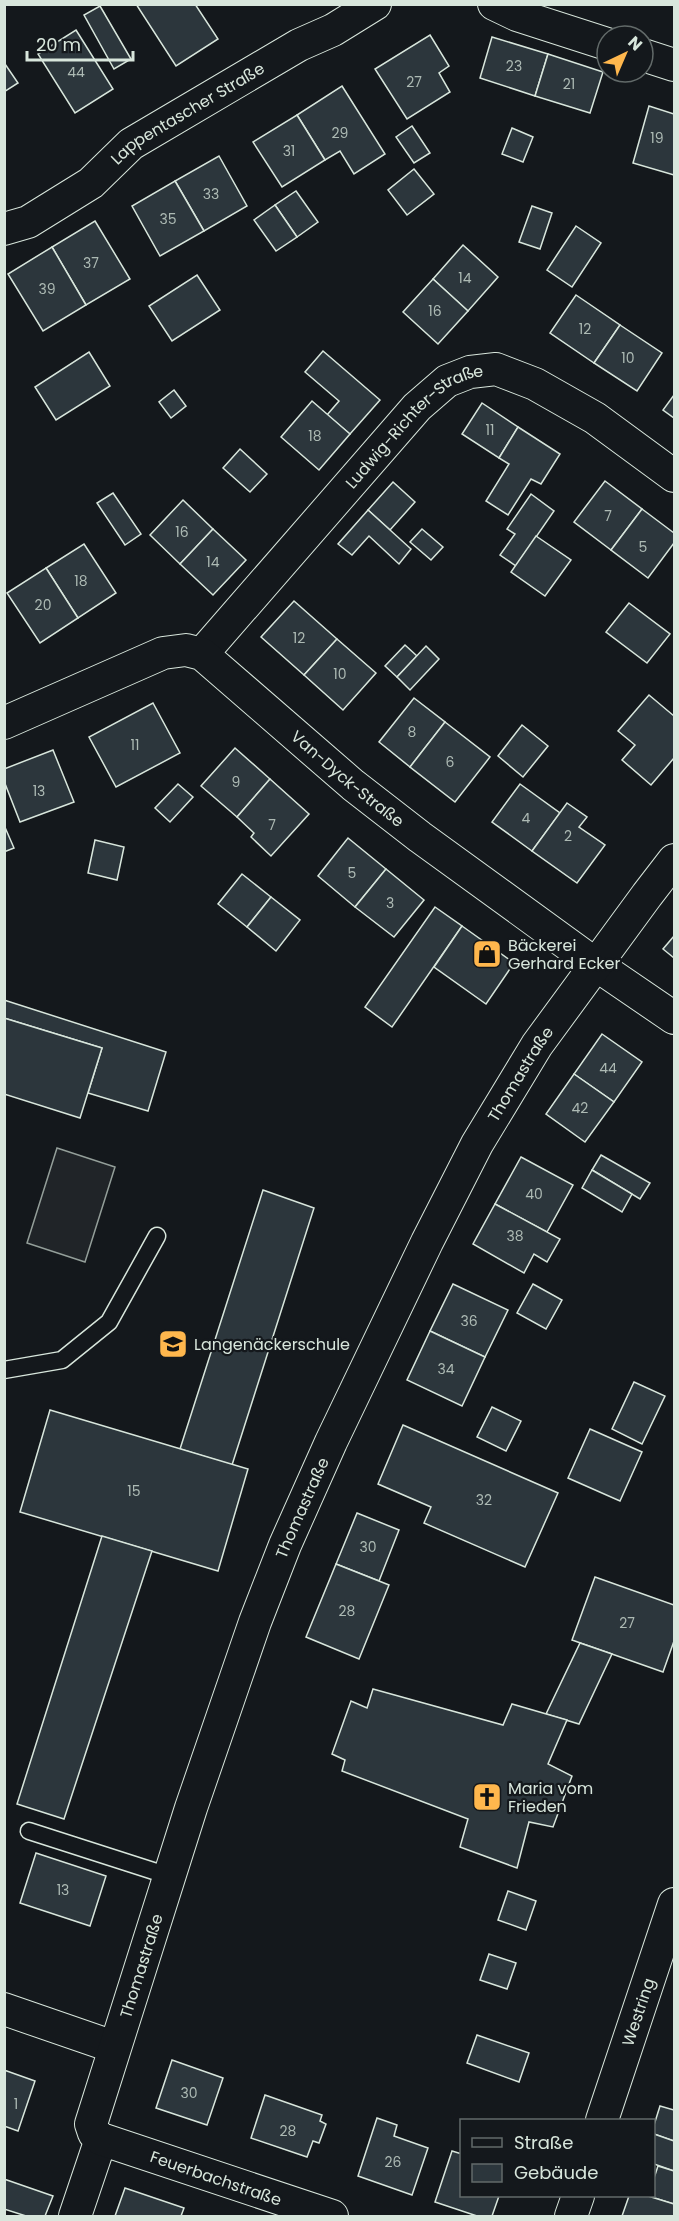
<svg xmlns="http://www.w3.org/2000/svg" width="679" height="2221" font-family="Poppins,sans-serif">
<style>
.pitch{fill:#202428;stroke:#939e99;stroke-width:1.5}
.building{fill:#2c363c;stroke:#d8e6dc;stroke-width:1.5}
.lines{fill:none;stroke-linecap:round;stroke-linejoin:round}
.lane-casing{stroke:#d8e6dc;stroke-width:19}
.street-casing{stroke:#d8e6dc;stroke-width:34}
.lane{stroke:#14181c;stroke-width:16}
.street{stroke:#14181c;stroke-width:32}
.labels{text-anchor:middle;stroke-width:4.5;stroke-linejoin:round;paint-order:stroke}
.number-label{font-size:14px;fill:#adbab4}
.street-label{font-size:16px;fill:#d8e6dc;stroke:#14181c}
.poi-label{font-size:16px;fill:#d8e6dc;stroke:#14181c;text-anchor:start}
</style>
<rect width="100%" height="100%" fill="#14181c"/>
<path class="pitch" d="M57,1148l58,19 -30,95 -58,-19z"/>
<g class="building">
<path d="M136,4h59l23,35 -42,27z"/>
<path d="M100,6l31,53 -17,10 -30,-54z"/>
<path d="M76,30l37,59 -38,24 -37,-59z"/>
<path d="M430,35l19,31 -10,7 11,19 -43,27 -32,-50z"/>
<path d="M492,37l56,17 -13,42 -55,-18z"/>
<path d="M548,54l55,18 -13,41 -55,-17z"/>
<path d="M5,64l13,19 -14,9v-27z"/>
<path d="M342,86l43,68 -31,20 -14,-23 -15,9 -28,-45z"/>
<path d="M649,106l25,8v61l-41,-12z"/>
<path d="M297,115l28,45 -43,27 -29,-45z"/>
<path d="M412,126l18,27 -16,10 -18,-26z"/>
<path d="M512,128l21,9 -10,25 -21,-8z"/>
<path d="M219,156l28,50 -43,25 -29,-50z"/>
<path d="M414,169l20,25 -27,21 -19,-25z"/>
<path d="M175,181l29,50 -44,25 -28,-50z"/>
<path d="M296,191l22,31 -21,15 -22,-32z"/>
<path d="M275,205l22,32 -21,14 -22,-31z"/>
<path d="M532,206l20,7 -12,36 -21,-7z"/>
<path d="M95,221l35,58 -44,26 -34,-58z"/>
<path d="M576,226l25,17 -29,44 -25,-17z"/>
<path d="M463,245l35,32 -30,34 -35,-32z"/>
<path d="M52,247l34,58 -43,26 -35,-57z"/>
<path d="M197,275l23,35 -48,31 -23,-35z"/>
<path d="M433,279l35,32 -30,33 -35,-32z"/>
<path d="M576,295l44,30 -26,38 -44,-30z"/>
<path d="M620,325l42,28 -25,38 -43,-28z"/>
<path d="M323,351l57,49 -30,34 -23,-19 12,-14 -34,-29z"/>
<path d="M89,352l21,34 -54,34 -21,-33z"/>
<path d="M174,390l12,16 -15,12 -12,-16z"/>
<path d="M674,395v23l-11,-8z"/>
<path d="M312,401l38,33 -31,36 -38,-33z"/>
<path d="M482,403l36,24 -19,31 -37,-24z"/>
<path d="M518,427l42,27 -19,30 -10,-5 -23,36 -22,-14 23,-37 -10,-6z"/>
<path d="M240,449l27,25 -17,18 -27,-24z"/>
<path d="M605,481l37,28 -31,41 -37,-28z"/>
<path d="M393,482l22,20 -25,28 -22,-20z"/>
<path d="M113,493l28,41 -16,11 -28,-42z"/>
<path d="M531,494l23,17 -38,55 -16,-11 15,-21 -8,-5z"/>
<path d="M183,500l30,29 -33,35 -30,-29z"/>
<path d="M642,509l32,24v10l-26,35 -37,-28z"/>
<path d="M368,510l43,39 -12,15 -30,-28 -17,19 -14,-11z"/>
<path d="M213,529l33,31 -33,35 -33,-31z"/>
<path d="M422,529l21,18 -12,13 -21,-18z"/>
<path d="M536,536l35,24 -26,36 -34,-24z"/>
<path d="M84,544l32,49 -38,25 -32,-50z"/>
<path d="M46,568l32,50 -38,25 -33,-50z"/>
<path d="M294,601l43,38 -33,36 -43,-38z"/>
<path d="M629,603l41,31 -23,29 -41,-31z"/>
<path d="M337,639l39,34 -33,37 -39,-35z"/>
<path d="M405,645l12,11 -20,21 -12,-11z"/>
<path d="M426,646l13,13 -29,31 -13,-13z"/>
<path d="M649,695l25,21v42l-23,27 -29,-25 13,-15 -17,-14z"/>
<path d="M414,698l31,24 -35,45 -31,-25z"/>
<path d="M153,703l27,50 -64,34 -27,-50z"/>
<path d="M445,722l45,35 -35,45 -45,-35z"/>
<path d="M522,725l26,21 -25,31 -25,-21z"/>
<path d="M235,748l35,31 -33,38 -36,-31z"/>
<path d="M53,750l21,52 -54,20 -16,-41v-12z"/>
<path d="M270,779l39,35 -38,42 -20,-19 3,-4 -17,-16z"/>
<path d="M178,784l15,13 -23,25 -15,-14z"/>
<path d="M520,784l40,29 -28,38 -40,-29z"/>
<path d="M567,803l20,14 -8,10 26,18 -28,38 -45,-32z"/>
<path d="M4,825l10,23 -10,4z"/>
<path d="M348,838l38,31 -31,38 -37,-31z"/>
<path d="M95,840l29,7 -7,33 -29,-7z"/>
<path d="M386,869l38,31 -30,37 -39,-30z"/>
<path d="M242,874l29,23 -24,30 -29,-23z"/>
<path d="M271,897l29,23 -24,31 -29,-24z"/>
<path d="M435,907l27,19 -70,101 -27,-20z"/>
<path d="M462,926l52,37 -28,41 -52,-37z"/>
<path d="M674,936v22l-11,-9z"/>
<path d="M4,1000l162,52 -18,59 -60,-18 14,-45 -98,-30z"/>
<path d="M4,1018l98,30 -22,70 -76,-24z"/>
<path d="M602,1034l40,28 -28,40 -40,-28z"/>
<path d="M574,1074l40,28 -29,40 -39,-28z"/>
<path d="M601,1155l49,28 -10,16 -48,-29z"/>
<path d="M521,1157l52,28 -26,47 -52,-28z"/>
<path d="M592,1170l40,24 -10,18 -40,-24z"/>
<path d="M263,1190l51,18 -82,257 -52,-16z"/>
<path d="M495,1204l65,35 -13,23 -13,-8 -10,19 -51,-29z"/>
<path d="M453,1284l55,26 -23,47 -55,-26z"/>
<path d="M533,1284l29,16 -16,29 -29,-16z"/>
<path d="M430,1331l55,26 -23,49 -55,-26z"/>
<path d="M634,1382l31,14 -23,48 -30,-15z"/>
<path d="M492,1407l29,14 -15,30 -29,-14z"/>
<path d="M50,1410l198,59 -30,102 -198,-59z"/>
<path d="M403,1425l155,68 -33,74 -101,-44 7,-16 -53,-23z"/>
<path d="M590,1429l52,23 -22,49 -52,-23z"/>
<path d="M357,1513l42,17 -20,51 -43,-17z"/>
<path d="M102,1536l50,15 -88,268 -47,-15z"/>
<path d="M336,1564l53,21 -30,74 -53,-22z"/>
<path d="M595,1577l79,28v36l-11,31 -91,-32z"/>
<path d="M580,1643l32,11 -33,70 -33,-10z"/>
<path d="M373,1689l130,36 9,-21 55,16 -19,44 24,12 -19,51 -24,-5 -12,46 -57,-21 8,-28 -126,-48 3,-11 -13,-6 19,-53 16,7z"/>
<path d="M36,1853l70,23 -16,50 -70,-23z"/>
<path d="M508,1891l28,10 -10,29 -28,-10z"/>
<path d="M489,1954l27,9 -9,26 -27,-9z"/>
<path d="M477,2035l52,18 -10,29 -52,-19z"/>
<path d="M172,2060l51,18 -16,47 -51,-17z"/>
<path d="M4,2070l31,11 -17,50 -14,-5z"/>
<path d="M265,2095l57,20 -2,6 6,3 -7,19 -6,-2 -6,16 -56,-19z"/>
<path d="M660,2106l14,4v31l-20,-7v-9z"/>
<path d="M377,2118l20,7 -3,11 34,12 -16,47 -54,-19z"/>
<path d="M654,2134l20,7v30l-20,-7z"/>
<path d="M452,2151l10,3v42h37l-7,20h-15l-42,-14z"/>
<path d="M658,2166l16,5v33l-26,-8h6v-18z"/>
<path d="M4,2179l49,17 -8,20h-19l-22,-7z"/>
<path d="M125,2188l59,20 -3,8h-66z"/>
<path d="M629,2196h19l26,8v12h-52z"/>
</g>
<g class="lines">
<g class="lane-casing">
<g id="lane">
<path d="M4,1370l58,-10 47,-38 48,-86"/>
<path d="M29,1831l140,45"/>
</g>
</g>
<g class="street-casing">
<g id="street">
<path d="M494,4l23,11 90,29"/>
<path d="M643,55l31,10"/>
<path id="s1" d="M4,229l24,-7 63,-39 40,-39 168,-99 34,-15 42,-26"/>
<path id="s2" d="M202,654l215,-247 30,-26 23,-9 26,-3 39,15 60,34 79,58"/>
<path id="s3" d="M4,723l159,-70 23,-3 16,4 151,131 67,52 175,127 79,54"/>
<path d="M4,2009l110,38"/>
<path id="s4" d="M602,2120l72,-216"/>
<path d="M75,2216l26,-77"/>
<path id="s5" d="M332,2216l-231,-77 -7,-6 -3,-9 100,-316 64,-186 30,-77 46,-103 96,-200 50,-98 60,-99 110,-150 27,-35"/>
<path d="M571,2216l7,-20"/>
</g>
</g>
<use href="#lane" class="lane"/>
<use href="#street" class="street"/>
</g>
<defs>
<g id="shop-square" transform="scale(1.5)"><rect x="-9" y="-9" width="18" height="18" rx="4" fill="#ffb74d" stroke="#14181c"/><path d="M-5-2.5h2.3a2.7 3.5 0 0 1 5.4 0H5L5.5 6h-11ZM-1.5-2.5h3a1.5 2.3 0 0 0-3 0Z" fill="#111"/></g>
<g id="school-square" transform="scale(1.5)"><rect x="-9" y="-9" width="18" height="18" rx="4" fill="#ffb74d" stroke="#14181c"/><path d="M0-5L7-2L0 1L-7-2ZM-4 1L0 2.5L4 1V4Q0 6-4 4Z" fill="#111"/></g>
<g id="church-square" transform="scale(1.5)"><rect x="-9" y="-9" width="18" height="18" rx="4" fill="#ffb74d" stroke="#14181c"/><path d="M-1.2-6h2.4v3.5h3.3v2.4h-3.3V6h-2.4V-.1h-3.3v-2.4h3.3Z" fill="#111"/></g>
</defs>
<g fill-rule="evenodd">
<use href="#shop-square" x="487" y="954"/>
<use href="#school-square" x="173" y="1344"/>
<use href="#church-square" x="487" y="1797"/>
</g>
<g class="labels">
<g class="number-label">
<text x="514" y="71">23</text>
<text x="76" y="77">44</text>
<text x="414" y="87">27</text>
<text x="569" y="89">21</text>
<text x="340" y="138">29</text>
<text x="657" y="143">19</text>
<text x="289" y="156">31</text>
<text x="211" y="199">33</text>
<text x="168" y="224">35</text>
<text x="91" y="268">37</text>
<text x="465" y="283">14</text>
<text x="47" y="294">39</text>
<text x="435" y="316">16</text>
<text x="585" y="334">12</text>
<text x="628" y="363">10</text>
<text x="490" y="435">11</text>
<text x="315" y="441">18</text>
<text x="608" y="521">7</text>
<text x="182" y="537">16</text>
<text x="643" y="552">5</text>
<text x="213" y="567">14</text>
<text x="81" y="586">18</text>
<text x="43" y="610">20</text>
<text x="299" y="643">12</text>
<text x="340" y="679">10</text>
<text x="412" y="737">8</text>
<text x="135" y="750">11</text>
<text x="450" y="767">6</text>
<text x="236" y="787">9</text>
<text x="39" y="796">13</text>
<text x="526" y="823">4</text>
<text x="272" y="830">7</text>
<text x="568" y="841">2</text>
<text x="352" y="878">5</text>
<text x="390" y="908">3</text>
<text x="608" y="1073">44</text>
<text x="580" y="1113">42</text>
<text x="534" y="1199">40</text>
<text x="515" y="1241">38</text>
<text x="469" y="1326">36</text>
<text x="446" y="1374">34</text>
<text x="134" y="1496">15</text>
<text x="484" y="1505">32</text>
<text x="368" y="1552">30</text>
<text x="347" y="1616">28</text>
<text x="627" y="1628">27</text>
<text x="63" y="1895">13</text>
<text x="189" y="2098">30</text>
<text x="16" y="2109">1</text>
<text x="288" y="2136">28</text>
<text x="393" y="2167">26</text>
</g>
<g class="street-label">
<text dy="6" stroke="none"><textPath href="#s1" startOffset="219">Lappentascher Straße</textPath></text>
<text dy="6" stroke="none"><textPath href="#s2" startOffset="314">Ludwig-Richter-Straße</textPath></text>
<text dy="6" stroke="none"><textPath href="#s3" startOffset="405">Van-Dyck-Straße</textPath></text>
<text dy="6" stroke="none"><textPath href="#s5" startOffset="1400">Thomastraße</textPath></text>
<text dy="6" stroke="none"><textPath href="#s5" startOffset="914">Thomastraße</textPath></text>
<text dy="6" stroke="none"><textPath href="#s5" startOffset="428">Thomastraße</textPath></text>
<text dy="6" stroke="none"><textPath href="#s4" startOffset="114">Westring</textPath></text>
<text transform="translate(216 2178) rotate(19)" y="6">Feuerbachstraße</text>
</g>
<g class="poi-label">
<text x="508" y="951">Bäckerei<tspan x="508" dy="18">Gerhard Ecker</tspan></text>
<text x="194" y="1350">Langenäckerschule</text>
<text x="508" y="1794">Maria vom<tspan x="508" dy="18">Frieden</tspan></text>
</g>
</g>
<rect width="679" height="2221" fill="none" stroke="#d8e6dc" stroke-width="12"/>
<rect x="460" y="2119" width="195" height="78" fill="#14181c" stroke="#626a69" stroke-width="1.5"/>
<rect x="472" y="2138" width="30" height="9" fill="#14181c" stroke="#626a69" stroke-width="1.5"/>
<text x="514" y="2149" font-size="18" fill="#d8e6dc">Straße</text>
<rect x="472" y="2164" width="30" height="18" fill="#2c363c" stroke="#626a69" stroke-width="1.5"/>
<text x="514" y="2179" font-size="18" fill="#d8e6dc">Gebäude</text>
<g transform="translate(625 54) rotate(44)"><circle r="28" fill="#14181c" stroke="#626a69" stroke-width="1.5"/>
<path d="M0-4.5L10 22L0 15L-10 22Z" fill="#ffb74d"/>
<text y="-9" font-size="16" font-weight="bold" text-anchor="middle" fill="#d8e6dc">N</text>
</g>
<path d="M27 51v9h106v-9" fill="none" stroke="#d8e6dc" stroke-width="3"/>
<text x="36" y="51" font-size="18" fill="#d8e6dc" stroke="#14181c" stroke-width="4.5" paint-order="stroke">20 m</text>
</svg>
